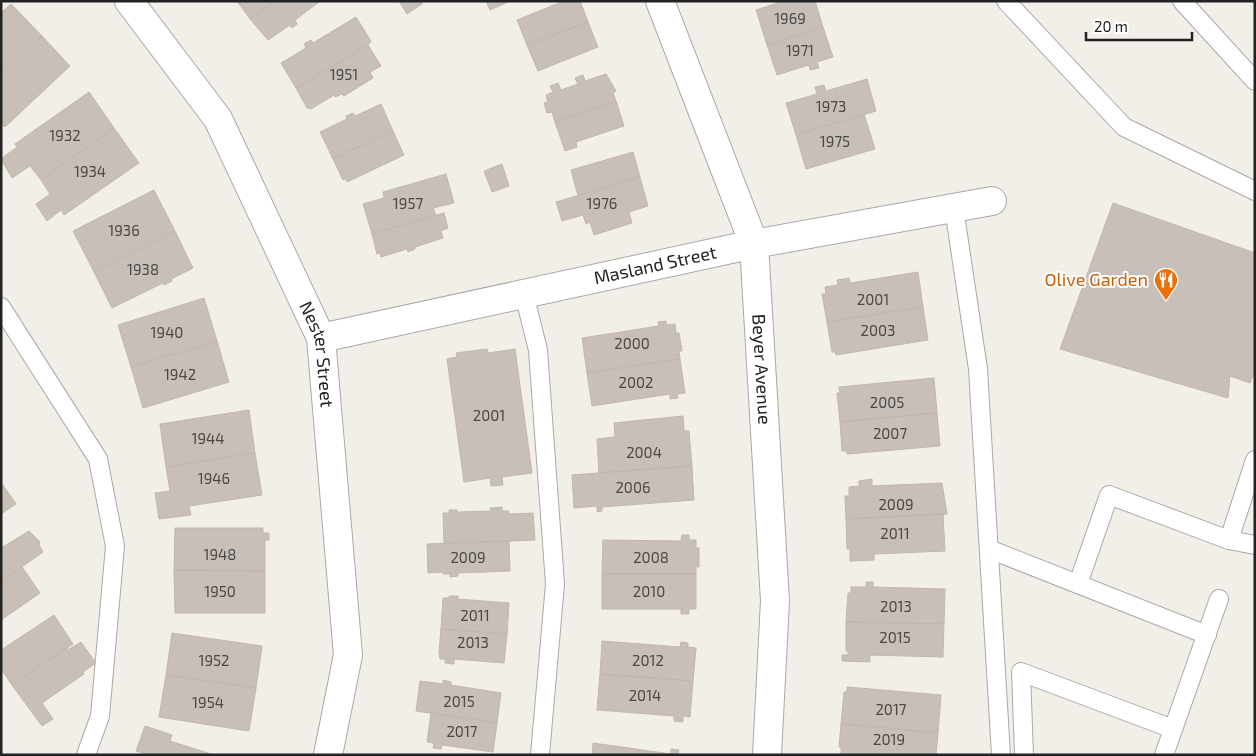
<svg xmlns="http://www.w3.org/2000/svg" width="1256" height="756" font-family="'Exo 2',sans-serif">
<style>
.building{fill:#c7bfb8;stroke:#c4b6ab}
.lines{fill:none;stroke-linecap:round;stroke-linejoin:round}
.service-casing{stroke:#a9a9a9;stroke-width:20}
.minor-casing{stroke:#a9a9a9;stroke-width:30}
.service{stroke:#fff;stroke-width:18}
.minor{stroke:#fff;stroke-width:28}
.labels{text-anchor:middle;stroke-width:4;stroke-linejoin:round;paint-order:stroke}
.number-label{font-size:15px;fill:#4b4948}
.street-label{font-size:18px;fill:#222;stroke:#fff}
.food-label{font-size:18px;fill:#c56008;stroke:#fff;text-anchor:end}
</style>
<rect width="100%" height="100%" fill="#f2efe9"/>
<g class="building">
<path d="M237,1h38l-25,18z"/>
<path d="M275,1h43l1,1 -24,18 2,4 -5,4 -2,-3 -22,15 -18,-21z"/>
<path d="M399,1h22l1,3 -15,10z"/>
<path d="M486,1h24l-20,9z"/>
<path d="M564,1h16l8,21 -61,23 -10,-25z"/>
<path d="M784,1h31l8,26 -56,18 -11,-35z"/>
<path d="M11,4l31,32 -41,38v-61z"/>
<path d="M356,17l15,24 -3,4 -72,43 -15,-25 25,-15 -2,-4 7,-4 2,3z"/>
<path d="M588,22l10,25 -60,24 -11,-26z"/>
<path d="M823,27l10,30 -16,5 2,6 -9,2 -1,-5 -32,10 -10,-30z"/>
<path d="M42,36l28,30 -65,61 -4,-3v-50z"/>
<path d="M368,45l13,21 -11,6 3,6 -29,18 -2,-2 -7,3 -1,-2 -23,14 -4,-1 -11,-20z"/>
<path d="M606,74l10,17 -3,2 3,8 -61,21 -3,-10 -5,1 -3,-10 4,-1 -2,-7 7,-3 -3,-6 8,-3 3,7 17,-6 -3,-6 8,-3 2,6z"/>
<path d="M867,79l9,32 -80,24 -10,-32 31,-9 -2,-7 9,-2 2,6z"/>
<path d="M89,92l25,36 -73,52 -11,-14 -18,12 -11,-19 16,-12 -2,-3z"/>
<path d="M616,101l8,25 -48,16 1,5 -12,4 -10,-29z"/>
<path d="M381,104l12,27 -60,28 -13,-27 27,-13 -1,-3 7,-3 2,3z"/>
<path d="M864,114l11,35 -69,20 -10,-34z"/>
<path d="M114,128l25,35 -75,52 -3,-5 -14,11 -11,-17 14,-10 -9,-14z"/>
<path d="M393,131l11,24 -57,27 -1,-3 -3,1 -10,-21z"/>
<path d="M633,152l7,25 -62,19 -7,-26z"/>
<path d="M502,164l7,22 -17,6 -8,-21z"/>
<path d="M446,174l8,29 -21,5 3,7 -64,19 -9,-30 21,-6 -1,-6z"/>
<path d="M640,177l8,29 -19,6 3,11 -38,12 -4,-13 -4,2 -3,-9 -21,6 -6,-19z"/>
<path d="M154,190l21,41 -81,41 -21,-41z"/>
<path d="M1113,203l142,50v118l-5,12 -20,-7 -2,22 -168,-49z"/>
<path d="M444,213l4,15 -7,3 2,7 -28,9v2l-7,3 -1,-3 -26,8 -1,-4 -3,1 -5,-20z"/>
<path d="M175,231l18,37 -22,11 1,2 -8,4 -1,-2 -51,25 -18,-36z"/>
<path d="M918,272l5,35 -96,15 -5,-28h4l-1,-7 13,-2 -1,-5 12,-2 1,5z"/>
<path d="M204,298l13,43 -86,26 -13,-42z"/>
<path d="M923,307l5,33 -92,15 -1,-3h-3l-5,-30z"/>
<path d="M666,321l1,4 8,-1 1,9h3l3,18h-3l1,8 -93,14 -5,-35 77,-12 -1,-4z"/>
<path d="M217,341l12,41 -86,26 -12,-41z"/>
<path d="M487,349l1,4 27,-4 17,124 -30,4 1,8 -12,1 -1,-8 -26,4 -17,-123 10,-2 -1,-4z"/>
<path d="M680,359l5,34 -8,1 1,4 -8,1v-5l-78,12 -5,-33z"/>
<path d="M934,378l3,35 -97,9 -3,-29h3l-1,-6z"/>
<path d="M249,410l6,43 -89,14 -6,-43z"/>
<path d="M937,413l3,33 -93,8v-3h-5l-2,-29z"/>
<path d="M683,416l1,15h5l3,35 -93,7 -2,-34 18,-2 -1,-14z"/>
<path d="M255,453l7,42 -73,11 2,9 -32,4 -4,-26 15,-2 -4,-24z"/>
<path d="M692,466l2,34 -92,7v4l-5,1v-6l-23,2 -2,-33z"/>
<path d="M872,479v7l70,-3 5,31 -101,5 -1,-23h4v-9l10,-1v-5z"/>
<path d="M3,485l13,19 -15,10v-28z"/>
<path d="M502,507v4h7v3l24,-1 2,27 -91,4 -1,-31h6v-3h8v2l34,-1 -1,-3z"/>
<path d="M943,514l2,37 -71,3v6l-24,1v-12h-3l-1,-30z"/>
<path d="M175,528h88v5h6v7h-4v31l-91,-1z"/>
<path d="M29,531l11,11 -1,3 4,7 -42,30v-34z"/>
<path d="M682,535h7v5h7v8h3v19h-3v7h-94l1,-34 78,1z"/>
<path d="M509,541l1,30 -52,2v3l-8,1v-3h-7l1,-2 -16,1 -1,-29z"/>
<path d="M22,567l18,26 -39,27v-38z"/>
<path d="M174,570l91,1v42h-90z"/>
<path d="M602,574h94v35h-7v5h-8v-5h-79z"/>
<path d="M866,582h7v5l72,2 -1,35 -98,-2 2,-29h3v-6h15z"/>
<path d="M449,596h9v3l51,4 -2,31 -66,-5 2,-31h6z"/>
<path d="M54,615l19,29 -61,41 -11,-16v-19z"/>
<path d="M846,622l98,2 -1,33 -73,-2v7l-28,-1v-6h6v-4h-2z"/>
<path d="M441,629l66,5 -3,29 -50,-4v5l-9,-1v-4h-5l-1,-7z"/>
<path d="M172,633l90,13 -6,42 -90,-13z"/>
<path d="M602,641l78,6 1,-5 7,1v4l8,1 -3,33 -93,-7z"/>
<path d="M81,642l15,21 -13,9 1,2 -42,29 11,16 -11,7 -30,-41 55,-37 1,2z"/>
<path d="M600,674l93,7 -3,36 -7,-1v6l-9,-1v-5l-77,-6z"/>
<path d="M166,675l90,13 -7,43 -90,-14z"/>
<path d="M443,680l8,2v3l50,8 -4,30 -81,-12 4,-30 23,3z"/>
<path d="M847,687l94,8 -3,38 -97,-9 3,-32h3z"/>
<path d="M431,713l66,10 -4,29 -51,-7 -1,4 -8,-1 1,-5 -7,-1z"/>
<path d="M841,724l97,9 -2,22h-95v-8h-2z"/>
<path d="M145,726l27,9 -2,6 44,14h-65l-13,-4z"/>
<path d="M593,743l78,11v-5l8,1 -1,4 5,1h-91z"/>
</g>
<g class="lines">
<g class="service-casing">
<g id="service">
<path d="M1006,1l118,126 131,64"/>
<path d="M1182,1l73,80"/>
<path d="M954,208l24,161 23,386"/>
<path d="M524,294l14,56 17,234 -15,171"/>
<path d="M1,307l97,152 17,87 -15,170 -14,39"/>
<path d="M1229,540l26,-80"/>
<path d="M989,549l218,86"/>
<path d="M1078,584l31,-89 120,45 26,5"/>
<path d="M1024,755l-3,-83 152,57"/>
<path d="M1164,755l55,-156"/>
</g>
</g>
<g class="minor-casing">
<g id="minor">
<path id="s1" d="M129,1l89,118 103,219 27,317 -20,100"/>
<path id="s2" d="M660,1l94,243 21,357 -8,154"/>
<path id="s3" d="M321,338l433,-94 238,-43"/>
</g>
</g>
<use href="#service" class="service"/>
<use href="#minor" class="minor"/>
</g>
<defs>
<g id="restaurant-pin" transform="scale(1.25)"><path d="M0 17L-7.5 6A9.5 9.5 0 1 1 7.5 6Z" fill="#e8710a" stroke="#fff"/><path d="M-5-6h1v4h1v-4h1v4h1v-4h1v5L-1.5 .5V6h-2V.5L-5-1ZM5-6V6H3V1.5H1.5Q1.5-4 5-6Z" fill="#fff"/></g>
</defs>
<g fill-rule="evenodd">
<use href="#restaurant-pin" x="1166" y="280"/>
</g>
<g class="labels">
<g class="number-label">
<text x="790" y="24">1969</text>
<text x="800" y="56">1971</text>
<text x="344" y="80">1951</text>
<text x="831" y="112">1973</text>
<text x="65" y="141">1932</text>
<text x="835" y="147">1975</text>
<text x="90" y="177">1934</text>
<text x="408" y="209">1957</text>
<text x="602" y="209">1976</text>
<text x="124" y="236">1936</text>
<text x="143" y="275">1938</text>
<text x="873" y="305">2001</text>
<text x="878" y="336">2003</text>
<text x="167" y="338">1940</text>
<text x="632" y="349">2000</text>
<text x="180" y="380">1942</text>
<text x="636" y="388">2002</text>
<text x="887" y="408">2005</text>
<text x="489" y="421">2001</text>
<text x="890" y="439">2007</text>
<text x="208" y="444">1944</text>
<text x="644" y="458">2004</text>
<text x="214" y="484">1946</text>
<text x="633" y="493">2006</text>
<text x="896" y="510">2009</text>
<text x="895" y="539">2011</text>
<text x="220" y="560">1948</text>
<text x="468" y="563">2009</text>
<text x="651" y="563">2008</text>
<text x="220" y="597">1950</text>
<text x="649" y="597">2010</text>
<text x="896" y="612">2013</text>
<text x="475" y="621">2011</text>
<text x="895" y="643">2015</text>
<text x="473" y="648">2013</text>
<text x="214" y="666">1952</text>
<text x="648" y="666">2012</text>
<text x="645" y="701">2014</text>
<text x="459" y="707">2015</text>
<text x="208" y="708">1954</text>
<text x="891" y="715">2017</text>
<text x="462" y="737">2017</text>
<text x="889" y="745">2019</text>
</g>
<g class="street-label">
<text dy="6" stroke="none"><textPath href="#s3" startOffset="342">Masland Street</textPath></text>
<text dy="6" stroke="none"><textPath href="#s1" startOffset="405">Nester Street</textPath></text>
<text dy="6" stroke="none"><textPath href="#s2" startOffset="386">Beyer Avenue</textPath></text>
</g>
<g class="food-label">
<text x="1148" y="286">Olive Garden</text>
</g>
</g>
<rect width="1256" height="756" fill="none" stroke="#222222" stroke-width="5"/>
<path d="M1086 32v8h106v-8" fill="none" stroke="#222222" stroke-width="2.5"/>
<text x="1094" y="32" font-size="15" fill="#222222" stroke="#ffffff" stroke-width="4" paint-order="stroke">20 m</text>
</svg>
